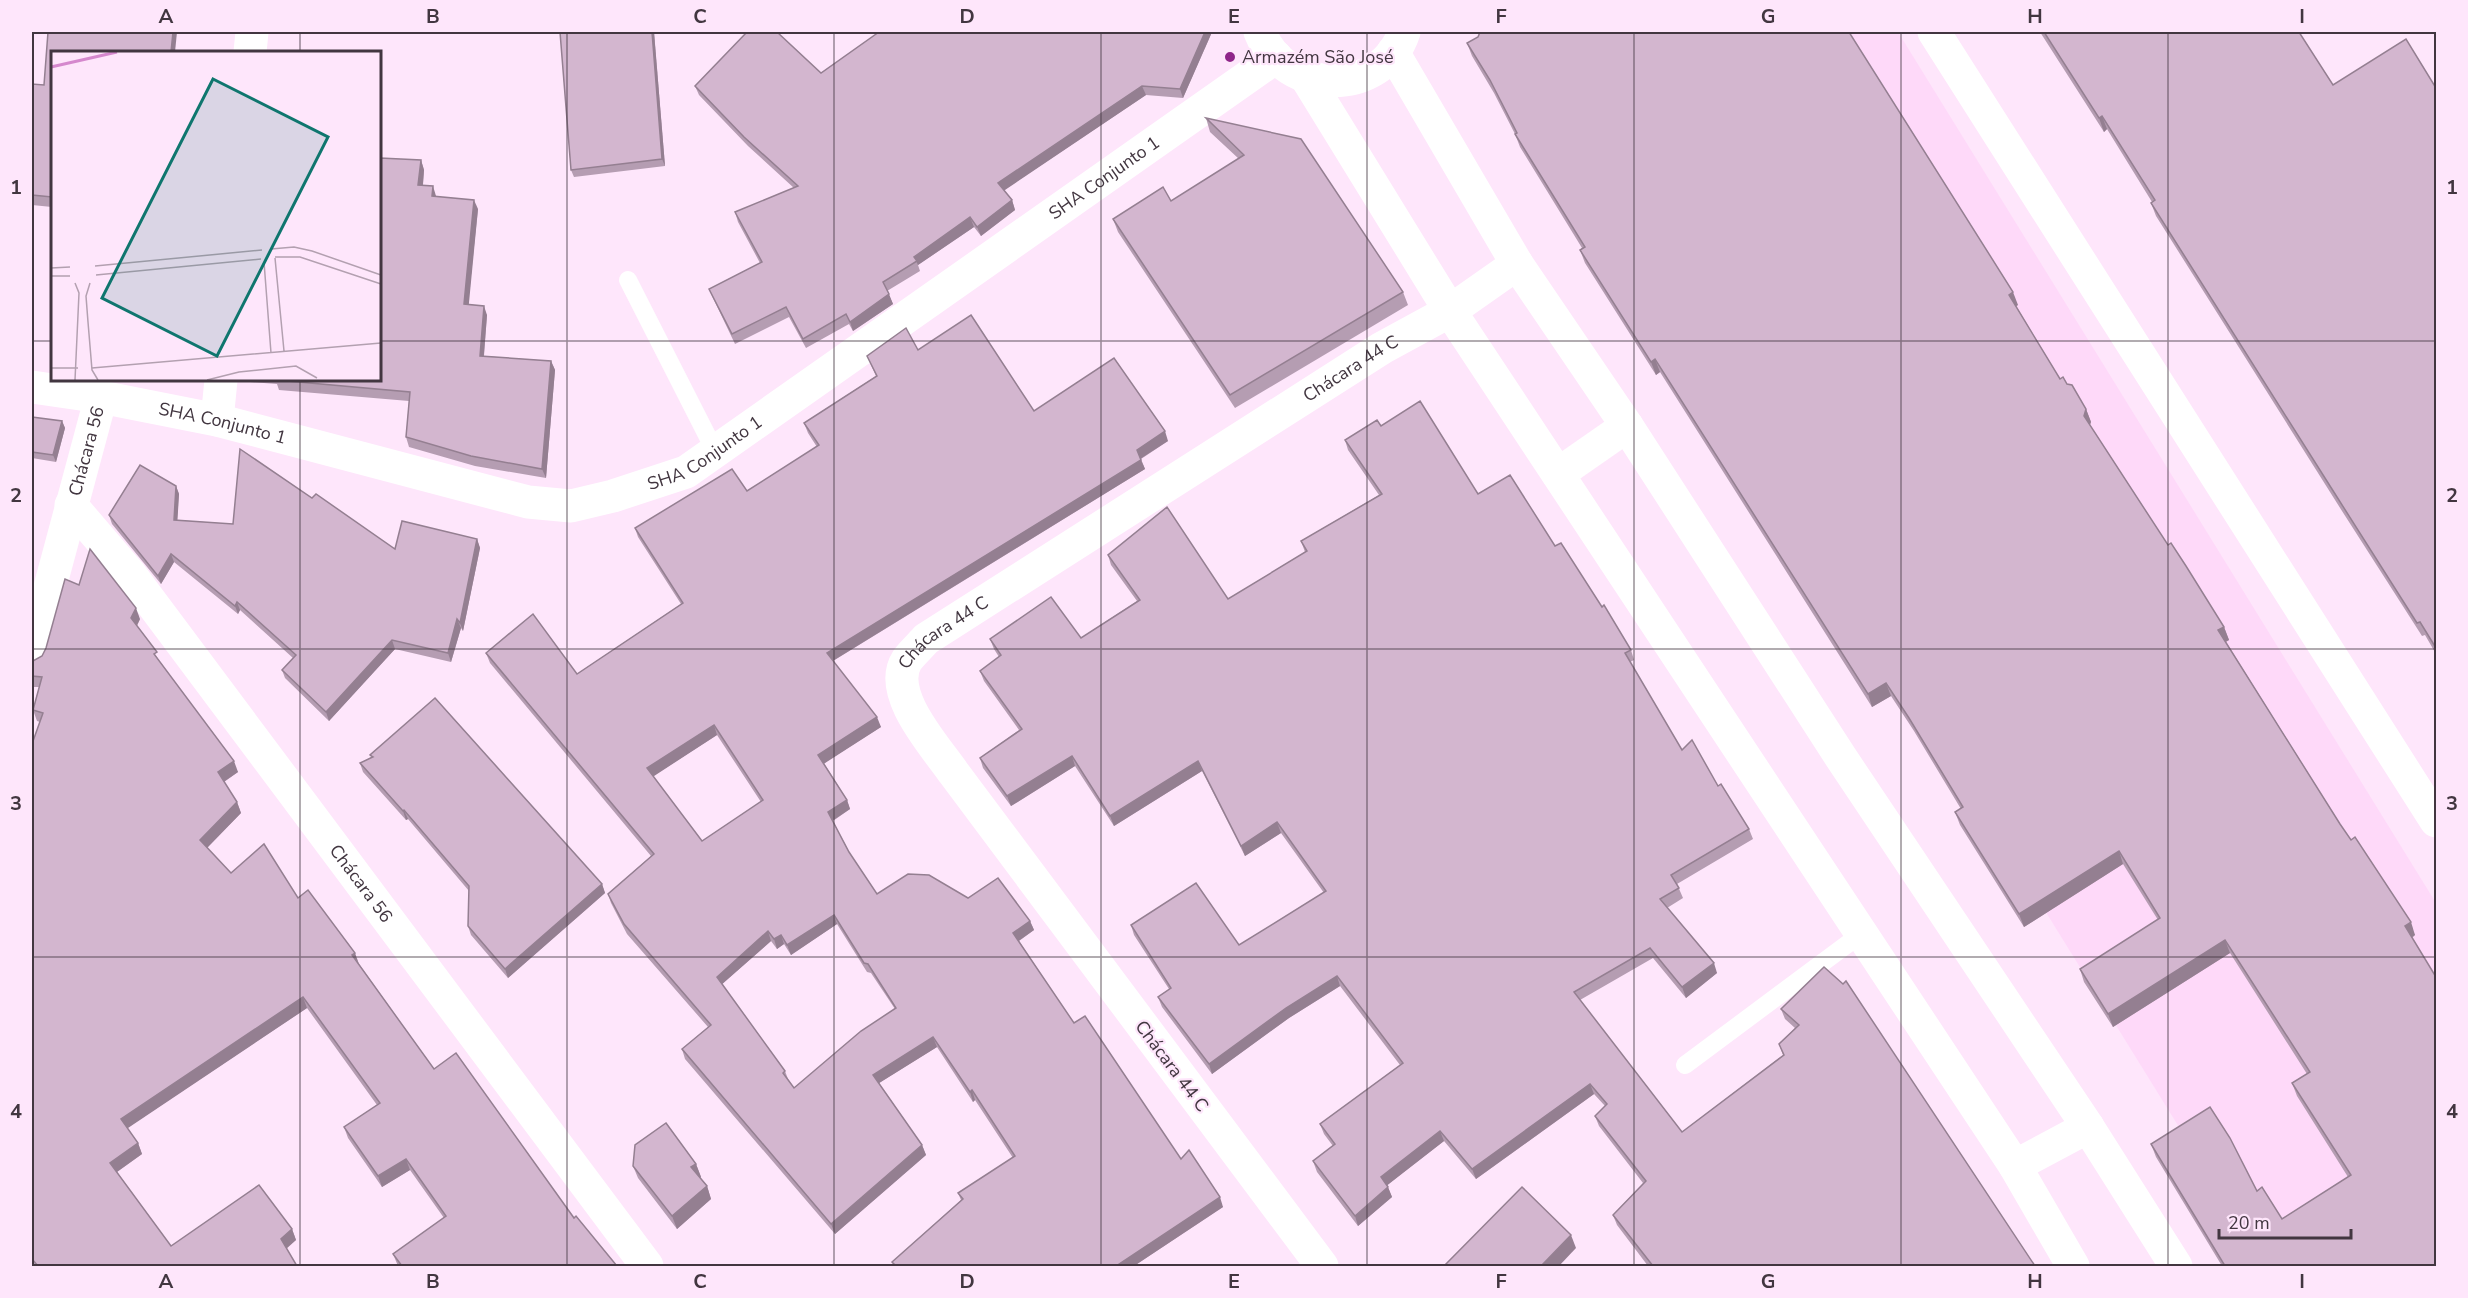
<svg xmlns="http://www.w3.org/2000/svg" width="2468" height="1298" font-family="'Nunito Sans',sans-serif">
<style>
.built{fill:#fed9f9}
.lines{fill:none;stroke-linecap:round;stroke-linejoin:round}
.lane{stroke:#fff;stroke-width:18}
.street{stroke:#fff;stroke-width:33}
.secondary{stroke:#fff;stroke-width:33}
.wall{fill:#b59db2;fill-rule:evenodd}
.shaded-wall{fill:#947f91}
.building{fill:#d3b6cf;stroke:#947f91;stroke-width:1.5;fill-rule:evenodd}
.grid{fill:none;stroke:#423640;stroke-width:1.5;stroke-opacity:0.55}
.poi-dot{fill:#8f2589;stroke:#fee6fb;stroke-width:2}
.labels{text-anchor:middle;stroke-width:4.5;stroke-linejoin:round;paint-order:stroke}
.poi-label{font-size:18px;fill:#423640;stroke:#fee6fb;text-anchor:start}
.street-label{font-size:18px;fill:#423640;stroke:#fee6fb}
.inset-river{fill:none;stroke:#d588cd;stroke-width:3}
.inset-road{fill:none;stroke:#b3a0b0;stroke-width:1.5}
.view{fill:#0f766e;fill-opacity:0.15;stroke:#0f766e;stroke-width:3}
.inset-edge{fill:none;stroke:#423640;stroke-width:3}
.neatline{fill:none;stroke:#423640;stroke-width:2}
.grid-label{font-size:20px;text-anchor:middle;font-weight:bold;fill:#423640}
</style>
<rect width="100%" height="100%" fill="#fee6fb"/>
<path class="built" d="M1501,32h397l538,871v363h-171z"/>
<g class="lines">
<g class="lane">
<path d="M628,280l87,171"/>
<path d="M1685,1065l176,-131"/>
</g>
<g class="street">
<path d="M1934,32l502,789"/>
<path d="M250,52l2,-20"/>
<path id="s1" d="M32,387l69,10 116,23 311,82 43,4 42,-10 73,-24 590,-415"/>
<path d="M217,420l4,-40"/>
<path id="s2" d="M71,505l59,69 517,692"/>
<path id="s3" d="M32,654l69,-257"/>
<path id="s4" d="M1322,1266l-369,-494c-18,-26 -67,-79 -46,-112 5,-7 13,-14 19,-21l456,-291 68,-37 67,-47"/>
</g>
<g class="secondary">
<path d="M1260,32c24,64 122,66 144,0"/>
<path d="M1393,52l124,212 110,162 213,330 248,371 88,139"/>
<path d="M1306,77l144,234 565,855 58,100"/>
<path d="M1558,474l69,-48"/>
<path d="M2015,1166l73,-39"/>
</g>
</g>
<g class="wall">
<path d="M560,32h94l11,134 -91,11 -3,-7z"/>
<path d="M1212,32l-29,66 -37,-3 -142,95 8,10 3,10 -34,26 -7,-9 -56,38 2,6 -33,20 6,13 -40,27 -4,-7 -43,24 -17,-31 -54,27 -22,-46 -4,-9 51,-26 -22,-41 -3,-10 59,-24 -46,-42 -49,-51 -4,-9z"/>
<path d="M2040,32h259l34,53 103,3v566l-11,-19 -3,1 -80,-125 -186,-295 -5,-13 1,-1 -45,-73 -3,3z"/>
<path d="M1467,43l551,262 -2,1 44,73 7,5 19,25 5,13 -1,3 78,120 56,82 5,13 -3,2 114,182 75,111 -3,3 24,328h-214l-66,-109 -5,-13 106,47 25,28 66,-42 -51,-81 -5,-13 15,-9 -77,-121 -117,74 -29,-45 -4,-13 78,-49 -35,-56 -99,63 -64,-102 -5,-13 6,-3 -47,-78 -23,-35 -19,11 -212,-335 -4,3 -71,-112 -5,-13 2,-2 -62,-101 -5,-13 -21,-41 -22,-37z"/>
<path d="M52,52v155l-20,-2v-121l12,1z"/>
<path d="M1206,118l197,174 5,13 -173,103 -117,-176 -5,-13 58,-18 68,-42 -29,-27z"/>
<path d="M421,160l3,10 -1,15 13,12 42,12 -10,95 19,11 -3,41 67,5 4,9 -9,108 -71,-12 -66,-19 -3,-10 3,-36 -130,-11 -2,-6 -27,-2 -1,-2h131z"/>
<path d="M918,350l116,61 134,30 -27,18 4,10 -312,192 48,66 -57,36 23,37 3,9 -17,12 16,31 28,42 91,4 62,23 4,9 -15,11 55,82 107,136 42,48 -89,59h-240l-2,-4 69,-62 -3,-7 55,-35 -38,-58 -2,2 -36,-55 -58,36 43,62 4,10 -91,79 -150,-175 -3,-10 26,-22 -81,-93 -16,-31 -3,-9 43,-38 -161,-193 -4,-10 91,21 104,-70 -43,-67 -3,-9 112,-37 70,-44 -9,-14 -4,-10 72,-47 -9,-20zM717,735l44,67 -59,39 -49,-65zM837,924l30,48 4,1 24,36 -101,79 -6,-9 -3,-8 -63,-87 49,-43 6,8 7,-5 7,11z"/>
<path d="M32,417l30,4 3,7 -9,34 -24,-4z"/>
<path d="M1381,426l174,120 76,104 3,10 -4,2 52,88 36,36 31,43 4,10 -76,45 6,14 -16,10 50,65 -31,25 -33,-40 -73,42 102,132 101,-77 -4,-11 16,-16 -10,-9 -4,-10 43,-42 211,299h-387l-31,-41 -4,-10 30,-32 -44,-57 -4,-10 10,-10 -11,-12 -118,85 -32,-38 -57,44 5,12 -34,29 -41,-54 -4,-11 20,-15 -9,-12 -4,-10 80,-59 -60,-79 -51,32 -77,56 -50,-67 -4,-10 11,-8 -35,-54 -3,-10 108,20 85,-52 -43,-60 -36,23 -43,-85 -88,55 -39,-60 -64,40 -28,-38 -3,-10 39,-28 -35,-49 -4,-10 19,-14 -5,-8 -4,-10 91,-1 56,-37 -26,-36 -3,-10 120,44 77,-47 -4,-11 78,-46 -31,-45 -3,-10z"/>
<path d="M176,486l3,8 -2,26 56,4 79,-26 83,51 82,-10 3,9 -17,83 -2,-3 -10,34 -56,-13 -66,72 -44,-43 -3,-8 11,-12 -53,-48 -2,4 -64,-52 -13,22 -49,-60 -3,-9z"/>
<path d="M140,619l-3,7 23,36 78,110 -14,10 13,20 4,11 -34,35 24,25 67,25 61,66 75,105 140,149 43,48h-219l-5,-12 51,-36 -34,-48 -28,17 -34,-49 -4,-11 33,-22 -70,-97 -180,120 11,15 4,11 -25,18 54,74 121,-17 4,11 -10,8 11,18h-264l-1,-1v-521l8,-22 -3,-1 -4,-11 6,-23h-7v-26z"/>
<path d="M370,755l232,129 3,9 -97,85 -37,-43 -3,-9 1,-35 -61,-72 -2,1 -43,-48 -3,-9 11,-6z"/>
<path d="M696,1164l5,13 -1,1 7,8 4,13 -34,30 -39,-51 -5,-12z"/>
</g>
<g class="shaded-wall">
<path d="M173,32h4l-2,20h-4z"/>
<path d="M652,32h2l11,134 -3,-7z"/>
<path d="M1205,32h7l-29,66 -3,-9z"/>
<path d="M1142,86l4,9 -144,97 -4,-9z"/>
<path d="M2102,116l5,13 -3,3 -5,-14z"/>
<path d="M421,160l3,10 -2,25 -4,-10z"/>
<path d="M433,186l3,10v10l-4,-10z"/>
<path d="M474,200l4,9 -10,104 -4,-9z"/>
<path d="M1012,200l3,10 -34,26 -4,-9z"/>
<path d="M970,217l4,10 -56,38 -4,-8z"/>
<path d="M2013,292l5,13 -5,3 -4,-13z"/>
<path d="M889,294l4,10 -40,27 -3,-9z"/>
<path d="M484,306l3,9 -4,50 -3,-9z"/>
<path d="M1655,359l5,13 -4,3 -5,-13z"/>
<path d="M551,361l4,9 -9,108 -4,-9z"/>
<path d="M2086,409l5,13 -3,7 -4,-13z"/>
<path d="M62,421l3,7 -9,34 -3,-7z"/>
<path d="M1165,431l3,10 -28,18 -3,-9z"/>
<path d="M1141,460l4,9 -314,193 -4,-9z"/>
<path d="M176,486l3,8 -2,34 -3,-8z"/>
<path d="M477,539l3,9 -17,83 -3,-8z"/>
<path d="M171,554l3,8 -13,22 -3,-8z"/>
<path d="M32,571l1,6 -1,7z"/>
<path d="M237,602l3,8 -2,4 -3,-8z"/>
<path d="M136,608l4,11 -5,10 -4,-11z"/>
<path d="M457,619l4,9 -10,34 -3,-9z"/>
<path d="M2224,627l5,13 -6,3 -5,-13z"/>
<path d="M392,640l3,9 -66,72 -3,-9z"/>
<path d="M1886,683l5,13 -19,11 -4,-13z"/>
<path d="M877,717l4,10 -59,38 -4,-10z"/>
<path d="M714,725l3,10 -66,43 -4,-10z"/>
<path d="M1072,756l3,10 -64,40 -4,-10z"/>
<path d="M234,761l4,11 -16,11 -4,-11z"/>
<path d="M1198,761l4,10 -88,55 -4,-10z"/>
<path d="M847,800l3,9 -18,12 -4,-9z"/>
<path d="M237,802l4,11 -37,38 -4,-11z"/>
<path d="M404,810l4,9 -2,1 -3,-9z"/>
<path d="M1277,822l4,11 -36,23 -4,-10z"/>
<path d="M2119,851l4,13 -99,63 -5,-13z"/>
<path d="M602,884l3,9 -97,85 -3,-9z"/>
<path d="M834,915l3,9 -46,31 -4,-10z"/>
<path d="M1030,921l4,9 -17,12 -4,-9z"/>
<path d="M2411,922l4,13 -6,4 -4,-13z"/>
<path d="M768,931l3,10 -51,45 -3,-9z"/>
<path d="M781,935l3,9 -7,5 -3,-10z"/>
<path d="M2225,940l5,13 -117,74 -5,-13z"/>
<path d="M355,953l4,11 -7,-9z"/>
<path d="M1714,963l3,10 -31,25 -4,-11z"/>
<path d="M1337,976l3,10 -51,32 -77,56 -3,-10 77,-56z"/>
<path d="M303,997l4,11 -182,122 -4,-11z"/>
<path d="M933,1037l4,10 -61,38 -3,-10z"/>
<path d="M1590,1084l4,10 -118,85 -4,-10z"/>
<path d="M972,1090l3,10 -2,2 -3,-10z"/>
<path d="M1440,1131l4,10 -59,46 -4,-10z"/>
<path d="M138,1143l4,11 -28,20 -4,-11z"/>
<path d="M922,1145l4,10 -91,79 -4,-10z"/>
<path d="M406,1159l4,11 -28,17 -4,-11z"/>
<path d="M696,1164l5,13 -5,3 -5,-13z"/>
<path d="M707,1186l4,13 -34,30 -5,-13z"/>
<path d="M1388,1187l4,10 -34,29 -3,-10z"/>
<path d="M1220,1197l3,10 -89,59h-18z"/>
<path d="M292,1229l4,11 -11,10 -4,-11z"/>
<path d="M1571,1235l5,13 -17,18h-18z"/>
</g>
<g class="building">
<path d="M48,32h125l-2,20h-119v145l-20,-2v-111l12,1z"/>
<path d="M560,32h92l10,127 -91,11z"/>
<path d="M747,32h30l44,41 58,-41h326l-25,57 -38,-3 -144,97 14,17 -35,27 -7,-10 -56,40 3,4 -34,21 6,12 -39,28 -4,-8 -43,25 -17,-32 -54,27 -23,-45 53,-27 -27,-50 63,-26 -54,-49 -49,-51z"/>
<path d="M1480,32h369l164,260 -4,3 51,84 3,-2 4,7 5,1 14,24 -2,7 84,129 3,-2 15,23 38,61 -6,3 122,194 11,16 4,-3 56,85 -6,4 31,51v289h-211l-74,-122 59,-37 20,31 27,53 5,-4 20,32 69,-44 -59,-92 18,-11 -85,-132 -117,74 -28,-45 80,-51 -41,-67 -100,63 -64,-102 8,-5 -54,-89 -23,-35 -18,11 -213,-335 -4,3 -71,-112 5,-3 -70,-113 2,-1 -27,-53 -23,-37 11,-6z"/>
<path d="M2044,32h255l34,53 73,-46 30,49v560l-16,-26 -3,1 -80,-126 -186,-294 4,-3 -53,-84 -3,2z"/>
<path d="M1206,118l95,21 102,153 -173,103 -117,-176 50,-32 8,14 73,-46z"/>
<path d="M380,158l41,2 -3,25 15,1 -1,10 42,4 -10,104 20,2 -4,50 71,5 -9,108 -71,-13 -65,-19 4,-45 -134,-12h104z"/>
<path d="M971,315l63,96 80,-53 51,73 -28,19 4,10 -314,193 50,64 -59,38 29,45 -19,12 21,40 28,42 31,-20 21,1 39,23 30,-20 32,43 -17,12 61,90 11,-7 96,143 8,-9 31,47 -104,69h-220l-4,-4 71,-63 -5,-6 57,-37 -43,-66 -2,2 -37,-55 -60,38 49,70 -91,79 -149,-175 29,-24 -87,-101 -16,-30 46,-40 -168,-201 47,-39 44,60 106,-71 -48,-75 97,-59 15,22 72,-46 -15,-22 73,-47 -10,-20 39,-28 12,22zM714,725l49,75 -61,41 -55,-73zM834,915l30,48 4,1 28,44 -35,23 -67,57 -11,-15 2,-2 -68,-94 51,-46 6,8 7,-4 6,10z"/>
<path d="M1420,401l58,93 32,-19 45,71 6,-3 41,64 2,-2 27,45 -6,3 57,97 10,-10 26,46 3,-2 28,45 -78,46 8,13 -19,11 54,64 -32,24 -32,-39 -76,44 108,140 102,-77 -5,-11 20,-19 -18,-16 43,-42 19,17 3,-3 189,285h-382l-40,-51 33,-34 -51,-65 12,-12 -17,-20 -118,85 -32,-38 -59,46 7,10 -33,29 -42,-55 22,-17 -15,-20 83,-61 -66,-87 -51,32 -77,56 -51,-67 13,-9 -40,-63 65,-42 43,62 87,-54 -49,-69 -36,24 -43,-85 -88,55 -38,-60 -65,40 -27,-38 42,-29 -42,-58 21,-16 -11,-16 61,-42 30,41 59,-38 -32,-45 59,-48 61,92 79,-48 -6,-10 81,-47 -37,-54 32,-20 4,6z"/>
<path d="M32,417l30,4 -9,34 -21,-3z"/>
<path d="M240,449l72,49 4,-4 79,55 7,-28 75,18 -17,84 -3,-4 -9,34 -56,-13 -66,72 -44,-42 14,-15 -59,-53 -2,4 -64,-52 -13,22 -49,-61 31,-50 36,21 -2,34 59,4z"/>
<path d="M90,549l46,59 -5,10 26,34 -3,2 80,107 -16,11 19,30 -37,38 31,33 33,-29 34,54 10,-8 47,63 -3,2 82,114 22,-16 118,165 2,-2 41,50h-215l-9,-12 53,-38 -40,-57 -28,17 -34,-49 36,-24 -77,-106 -182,122 17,24 -28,20 61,83 88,-61 33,44 -11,10 16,27h-259l-6,-7v-515l11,-31 -10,-3 9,-33 -10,-1v-15h1l9,-5 4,-8 19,-69 14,6z"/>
<path d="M435,698l167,186 -97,85 -37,-43 1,-40 -65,-76 -1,1 -43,-48 13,-6 -3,-2z"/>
<path d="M666,1123l30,41 -5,3 16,19 -35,30 -39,-50 2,-21z"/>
<path d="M1522,1187l49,48 -30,31h-97z"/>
</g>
<path class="grid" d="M300,32v20M567,32v1234M834,32v1234M1101,32v1234M1367,32v1234M1634,32v1234M1901,32v1234M2168,32v1234M32,341h20M380,341h2056M300,380v886M32,649h2404M32,957h2404"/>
<circle class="poi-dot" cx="1230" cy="57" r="6"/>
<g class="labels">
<g class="poi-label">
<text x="1242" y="63">Armazém São José</text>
</g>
<g class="street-label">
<text dy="6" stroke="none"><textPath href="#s1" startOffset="1184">SHA Conjunto 1</textPath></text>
<text dy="6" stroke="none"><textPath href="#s4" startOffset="1276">Chácara 44 C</textPath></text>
<text dy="6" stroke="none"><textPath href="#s1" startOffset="194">SHA Conjunto 1</textPath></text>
<text dy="6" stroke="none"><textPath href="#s3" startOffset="210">Chácara 56</textPath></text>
<text dy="6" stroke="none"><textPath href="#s1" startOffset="698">SHA Conjunto 1</textPath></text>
<text dy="6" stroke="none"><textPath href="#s4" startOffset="790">Chácara 44 C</textPath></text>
<text dy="6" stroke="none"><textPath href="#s2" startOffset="477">Chácara 56</textPath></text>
<text transform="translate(1172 1066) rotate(53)" y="6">Chácara 44 C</text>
</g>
</g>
<g transform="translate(51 51)">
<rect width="330" height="330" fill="#fee6fb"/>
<path class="inset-river" d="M0,16l66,-15"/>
<path class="inset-road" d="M220,198l23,-2 18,4 69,24M224,206h25l81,27M224,207l9,93M213,211l7,91M44,215l167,-16M0,217l19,-1M45,224l165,-16M0,225h19M39,232l-4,13 2,26 4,48 6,10M0,317h27M41,317l289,-25M24,329l4,-87 -4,-10M156,329l32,-8 57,-6 21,12"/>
<path class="view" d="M162,28l115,58 -111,219 -115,-58z"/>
<rect width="330" height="330" class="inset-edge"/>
</g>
<rect width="2468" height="1298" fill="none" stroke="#fee6fb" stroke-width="66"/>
<path d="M2219 1229v9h132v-9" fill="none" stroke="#423640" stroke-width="3"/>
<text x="2228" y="1229" font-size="18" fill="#423640" stroke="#fee6fb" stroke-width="4.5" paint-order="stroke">20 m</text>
<rect x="33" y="33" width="2402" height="1232" class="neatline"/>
<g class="grid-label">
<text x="166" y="23">A</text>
<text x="433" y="23">B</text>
<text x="700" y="23">C</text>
<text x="967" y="23">D</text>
<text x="1234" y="23">E</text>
<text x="1501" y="23">F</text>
<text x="1768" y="23">G</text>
<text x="2035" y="23">H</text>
<text x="2302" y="23">I</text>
<text x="16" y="194">1</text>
<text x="2452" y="194">1</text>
<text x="16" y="502">2</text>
<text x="2452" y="502">2</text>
<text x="16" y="810">3</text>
<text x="2452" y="810">3</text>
<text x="16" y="1118">4</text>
<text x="2452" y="1118">4</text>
<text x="166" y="1288">A</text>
<text x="433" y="1288">B</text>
<text x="700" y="1288">C</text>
<text x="967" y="1288">D</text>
<text x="1234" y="1288">E</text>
<text x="1501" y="1288">F</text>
<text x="1768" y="1288">G</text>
<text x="2035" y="1288">H</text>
<text x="2302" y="1288">I</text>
</g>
</svg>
